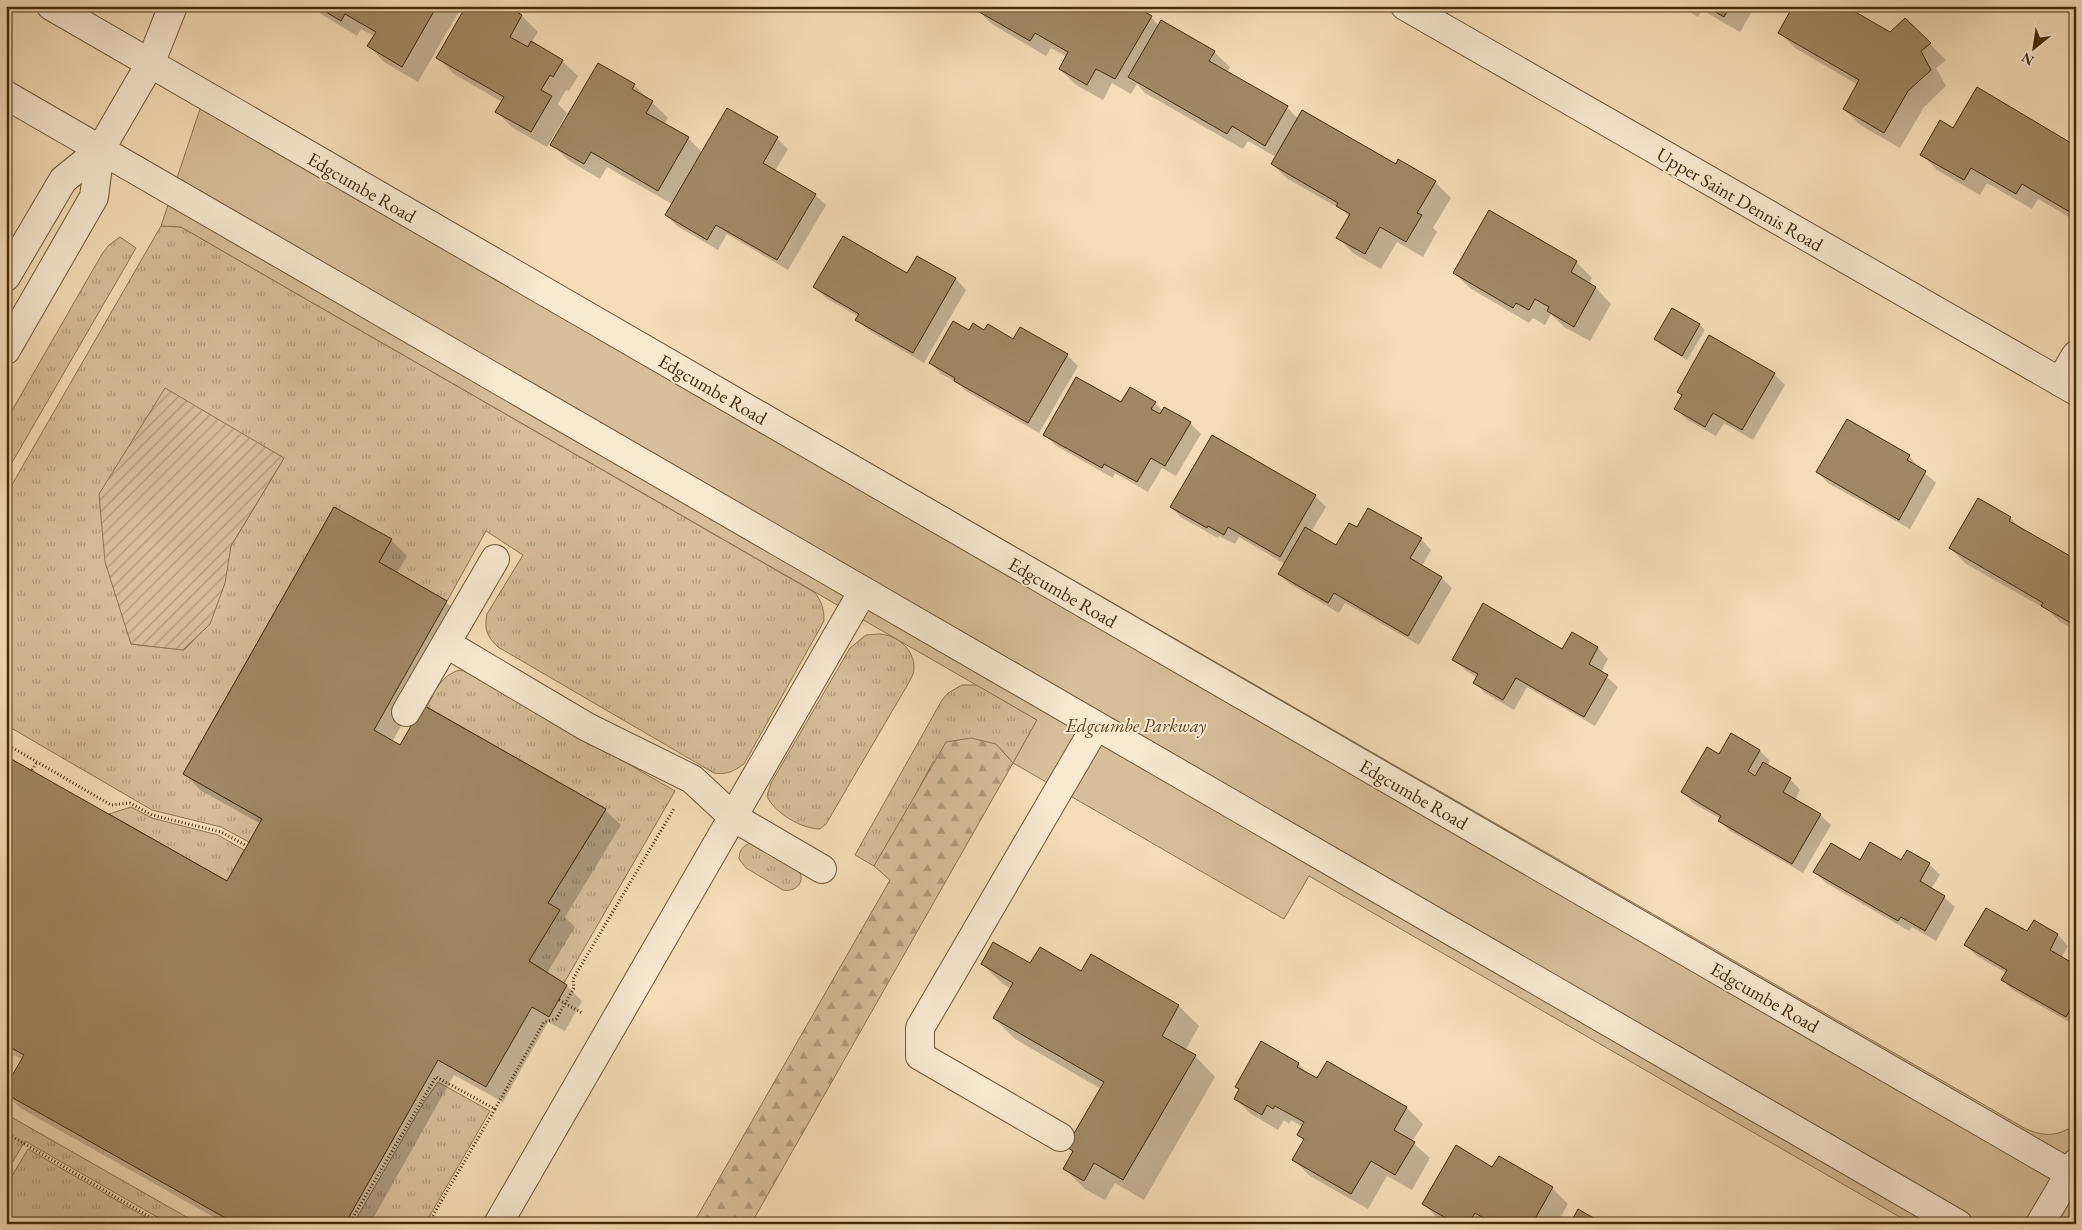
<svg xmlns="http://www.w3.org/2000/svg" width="2082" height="1230" font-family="'EB Garamond',serif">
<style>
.grass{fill:url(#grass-tufts);stroke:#8c7652;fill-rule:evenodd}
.forest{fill:url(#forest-firs);stroke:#8c7652}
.park{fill:#d5be99;stroke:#8c7652}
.garden{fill:url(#garden-furrows);stroke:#8c7652}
.shadow{fill:#0003}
.building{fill:#9f8863;stroke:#432d0a}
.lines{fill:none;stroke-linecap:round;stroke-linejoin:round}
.minor-casing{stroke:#6f5935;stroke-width:30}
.path{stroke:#432d0a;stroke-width:3;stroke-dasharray:1 2.5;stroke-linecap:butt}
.minor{stroke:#f7e8d0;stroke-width:28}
.labels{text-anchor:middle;stroke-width:4;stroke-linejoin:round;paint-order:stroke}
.street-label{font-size:19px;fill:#432d0a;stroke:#f7e8d0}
.park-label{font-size:19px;font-style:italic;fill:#604a27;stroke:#f7e8d0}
</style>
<defs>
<pattern id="grass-tufts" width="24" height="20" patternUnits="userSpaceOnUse" patternTransform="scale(1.25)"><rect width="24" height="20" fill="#d5be99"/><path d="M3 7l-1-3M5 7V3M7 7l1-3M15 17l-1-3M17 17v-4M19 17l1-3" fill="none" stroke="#ae9b7b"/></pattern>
<pattern id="forest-firs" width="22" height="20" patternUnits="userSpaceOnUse" patternTransform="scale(1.25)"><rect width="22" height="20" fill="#d5be99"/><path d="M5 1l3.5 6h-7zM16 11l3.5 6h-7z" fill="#ae9b7b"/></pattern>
<pattern id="garden-furrows" width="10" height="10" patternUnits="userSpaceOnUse" patternTransform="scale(1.25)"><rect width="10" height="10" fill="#d5be99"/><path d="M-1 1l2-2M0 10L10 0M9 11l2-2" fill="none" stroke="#ae9b7b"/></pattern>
</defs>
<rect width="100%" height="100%" fill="#f3dcb6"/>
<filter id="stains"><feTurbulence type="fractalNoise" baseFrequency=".004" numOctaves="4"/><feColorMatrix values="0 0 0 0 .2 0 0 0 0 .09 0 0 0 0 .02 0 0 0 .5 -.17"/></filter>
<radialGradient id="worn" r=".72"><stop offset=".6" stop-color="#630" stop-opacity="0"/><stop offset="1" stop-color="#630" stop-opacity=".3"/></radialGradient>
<g class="grass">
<path d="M161,226l20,1 633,365c8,9 10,17 10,29l-80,143c-10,7 -17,11 -30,9l-216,-126c-11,-11 -14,-17 -11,-33l36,-59 -37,-24 -39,70 -68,-39 12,-23 -57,-32 -151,267 79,45 -13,23 -28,-15 -69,-17 -146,-85v-230zM284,458l-53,88 -21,78 -26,26 -53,-6z"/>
<path d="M120,237l16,11 -130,225v-52l96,-167 7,-9z"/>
<path d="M878,634c18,0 37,15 36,35 0,5 -4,11 -6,15l-82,140 -6,5c-18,0 -46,-16 -53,-33l4,-13 79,-135 16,-13z"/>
<path d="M460,670l9,2 206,119 -111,192 -35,-22 30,-51 -11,-7 58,-94 -179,-102c8,-16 14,-32 33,-37z"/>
<path d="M962,685h15l60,35 -24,43 -17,-19 -63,18 -26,49 -33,55 -19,-11 87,-155 6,-7z"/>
<path d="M131,807l21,11 66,17 26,15 -17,31 -118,-67z"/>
<path d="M751,843l47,27c9,11 -3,23 -15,20l-37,-22 -7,-9c0,-8 4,-14 12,-16z"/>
<path d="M438,1082l52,29 -65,113h-72l71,-122z"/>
<path d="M6,1114l191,109 -34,1 1,-3 -139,-80 -19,32z"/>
<path d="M28,1149l128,74v1h-150v-38z"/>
</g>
<path class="forest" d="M971,738l25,6 17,19 -262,461h-58l197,-344 -16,-14 72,-124z"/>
<path class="park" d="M209,82l1817,1047c15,6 27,8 42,0l8,5v90h-164l-603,-348 -25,43 -271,-156 24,-43 -856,-493 -20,-1z"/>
<path class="garden" d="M165,388l119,70 -53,88 -6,37 -15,41 -27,26 -52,-6 -26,-82 -6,-68z"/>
<g class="shadow">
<path d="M308,6h154l-44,76 -34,-20 -15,-16 5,-10 -13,-7 -4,7z"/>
<path d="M505,6l17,10 16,16 -7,11 31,18 16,15 -9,15 -3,-1 -8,14 9,9 -20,34 -34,-19 -16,-16 5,-10 -48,-28 -16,-16z"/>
<path d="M1679,6h76l-15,26 -38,-22 -4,7z"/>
<path d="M1768,6h14l-3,7z"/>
<path d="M1794,6h52l6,6 38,22 15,-15 41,41 -10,8 10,18 -22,21 -24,41 -40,-23 -16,-16 14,-24 -63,-37 -16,-16z"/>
<path d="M976,9l175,8 8,9 55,26 16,15 -3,6 60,34 11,12 98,47 39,16 16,16 -18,30 4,4 -14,25 -26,-15 -16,27 -28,-16 -15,-16 11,-20 -5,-6 -56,-32 -16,-15 4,-7 -28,-16 -5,8 -98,-56 -8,-9 -6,10 -19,-11 -9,17 -27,-15 -16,-16 7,-12 -16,-9 -5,8 -54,-32z"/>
<path d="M598,64l36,21 34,33 -4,7 24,13 15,15 74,-15 11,11 -13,22 40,24 11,10 -38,65 -61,-36 -9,16 -41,-24 -11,-11 6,-11 -65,-37 -7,12 -32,-19 -16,-16z"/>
<path d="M1954,129l122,18v74l-38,-22 -6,10 -45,-26 -7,12 -43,-25 -15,-16z"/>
<path d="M918,257l38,22 10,11 -42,73 -56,-33 -11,-10 2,-3 -33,-19 -11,-11 93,-13z"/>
<path d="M1576,262l16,16 -3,6 7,4 15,16 -21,37 -26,-14 -13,-13 -6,11 -12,-7 -4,5 -59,-35 -16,-15z"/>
<path d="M1673,309l27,16 5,5 -18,30 -27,-16 -5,-5z"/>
<path d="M1021,328l46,27 11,11 -39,67 -73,-42 -8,-8 -17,-9 -10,-11 39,-31 44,8z"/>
<path d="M1710,337l64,37 11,11 -32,55 -29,-17 -8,13 -30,-17 -10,-11 7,-11 -5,-5z"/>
<path d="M1155,403l8,8 27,12 11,11 -25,42 -14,-8 -14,24 -33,-19 -2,5 -58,-33 -10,-11z"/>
<path d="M1212,437l103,59 11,11 -15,25 25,15 21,-18 64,10 10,11 -9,16 20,12 10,10 -33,57 -74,-42 -6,10 -49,-29 -11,-10 6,-10 -46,-27 -4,7 -16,-8 -1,2 -36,-20 -11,-11z"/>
<path d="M1909,456l10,11v1l17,15 -26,46 -82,-46 -10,-11z"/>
<path d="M2010,518l14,13 46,27 6,-5v78l-17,-10 -10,-10 -83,-47 -16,-16z"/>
<path d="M391,540l16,16 -10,17 49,29 16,16 -70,124 9,5 204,63 16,15 -56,92 10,10 -28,46 20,13 15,15 -17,30 -17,-9 -45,80 -49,-27 -84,149h-144l-206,-116 -14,-14 17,-34 -9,-5 -8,13v-311l221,126 34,-59 -61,-34 -15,-16z"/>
<path d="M1572,634l26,14 10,11 -7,13 17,15 -23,39 -68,-39 -13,23 -29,-17 -10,-10 3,-5 -13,-8 -11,-11 109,-9z"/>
<path d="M1760,751l10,10 -3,5 23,13 10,11 -5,10 25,15 11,10 -28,48 -73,-42 -10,-10 1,-2 -28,-16 -10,-11 36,-36z"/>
<path d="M1860,861h41l28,3 11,11 -9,14 13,8 11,10 -19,34 -24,-14 -3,4 -83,-48 -11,-11z"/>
<path d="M2034,922l24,13 10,11 -7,12 15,8v60l-63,-36 -10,-10 3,-7 -29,-17 -11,-11 62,-12z"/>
<path d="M1091,956l88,50 20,20 -14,25 10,5 20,21 -71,123 -29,-17 -10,17 -20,-11 -20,-20 9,-16 -6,-6 33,-58 -86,-50 -21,-21 17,-29 -8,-5 -21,-20 49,1 51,8z"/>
<path d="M1262,1043l37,21 11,12 8,4 10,-18 79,46 16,16 -11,18 18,16 -18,32 -25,-14 -19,33 -58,-33 -16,-16 11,-19 -7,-6 5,-8 -12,-7 -2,4 -5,-4 -6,10 -27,-16 -16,-16z"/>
<path d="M1493,1168l59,20 16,16 -11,20h-110l-8,-4 -15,-16z"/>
</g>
<g class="building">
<path d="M316,6h121l-35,61 -35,-21 9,-14 -31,-18 -4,7z"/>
<path d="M466,6h41l15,9 -12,22 18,10 3,-6 32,19 -10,17 -3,-2 -9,15 11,6 -21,36 -36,-20 9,-15 -68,-39z"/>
<path d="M976,6h158l18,10 -37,63 -19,-10 -9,16 -28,-16 9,-17 -33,-19 -5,8 -56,-32z"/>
<path d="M1705,6h25l-6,11z"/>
<path d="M1793,6h52l45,26 15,-14 26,25 -10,8 10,19 -23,21 -24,42 -41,-24 16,-29 -81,-47z"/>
<path d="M1161,20l54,31 -6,10 79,45 -23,40 -33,-20 -5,8 -99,-57z"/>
<path d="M598,63l37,21 -3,5 21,12 -7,12 43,24 -31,54 -67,-39 -7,12 -34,-19z"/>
<path d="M1977,87l99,59 -1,69 -53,-31 -6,10 -45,-26 -7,12 -44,-25 20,-35 13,8z"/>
<path d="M727,108l51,29 -15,26 53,31 -39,66 -61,-35 -9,15 -42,-25z"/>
<path d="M1302,110l94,54 2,-5 38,22 -19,32 5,2 -16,27 -26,-15 -15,27 -29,-16 14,-24 -14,-8 2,-3 -67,-39z"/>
<path d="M1489,210l88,51 -6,11 25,15 -22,40 -27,-16 2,-4 -14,-8 -6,11 -13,-7 -3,5 -60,-35z"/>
<path d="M843,236l64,37 10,-17 39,22 -43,75 -58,-33 4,-6 -46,-27z"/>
<path d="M1672,308l28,16 -18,32 -28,-17z"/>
<path d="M953,321l16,9 4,-7 11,7 4,-6 25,15 7,-12 48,27 -40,69 -74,-42 1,-3 -26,-15z"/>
<path d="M1709,335l66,38 -33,57 -29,-17 -8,14 -31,-18 8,-14 -5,-3z"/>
<path d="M1076,377l45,25 9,-15 26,15 -5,7 9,5 4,-7 27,15 -26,44 -14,-8 -14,24 -33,-18 -2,4 -59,-33z"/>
<path d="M1847,419l63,36 -3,5 19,11 -27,49 -83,-48z"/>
<path d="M1212,435l104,60 -36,62 -52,-30 -4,8 -16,-9 -1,2 -37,-21z"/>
<path d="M1978,498l33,19 -2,4 61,35 3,-6 3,1v64l-5,8 -30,-17 2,-3 -94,-55z"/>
<path d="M334,507l58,32 -13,23 68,39 -73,129 26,15 23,-40 183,104 -58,94 12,7 -31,51 38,24 -18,32 -17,-10 -46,80 -48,-27 -93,164h-109l-230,-130v-8l18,-31 -18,-10v-289l221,125 35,-62 -79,-45z"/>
<path d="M1368,508l54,30 -12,20 32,19 -34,59 -74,-43 -6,10 -50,-29 27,-47 31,18 13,-22 8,4z"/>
<path d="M1483,603l79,46 10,-17 26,15 -9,17 19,11 -24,42 -68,-39 -13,22 -30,-17 5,-9 -26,-14z"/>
<path d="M1731,733l29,17 -12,21 7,5 8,-14 28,16 -8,14 38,22 -29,50 -74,-43 3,-5 -40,-24 26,-45 12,7z"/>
<path d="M1870,842l31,18 6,-10 23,13 -10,18 25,15 -20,35 -24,-14 -3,4 -85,-49 18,-29 29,17z"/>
<path d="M1986,908l41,23 7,-11 24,14 -8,16 26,15v34l-10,18 -65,-37 6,-10 -43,-25z"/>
<path d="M993,942l37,21 10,-16 41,24 10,-17 88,51 -17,31 34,19 -73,125 -29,-17 -10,18 -21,-12 10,-18 -7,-4 38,-65 -111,-64 20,-35 -32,-19z"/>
<path d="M1261,1041l38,22 -2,4 20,11 10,-17 80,46 -13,23 21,12 -20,33 -24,-14 -20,33 -59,-34 12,-21 -7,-4 7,-13 -29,-16 -2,3 -6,-4 -5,10 -28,-16 5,-10 -4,-2z"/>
<path d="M1456,1145l36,22 7,-11 54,31 -21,37h-38l-19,-11 -7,11h-12l-34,-20z"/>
<path d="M1578,1209l26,15h-34z"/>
</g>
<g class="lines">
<g class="minor-casing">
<g id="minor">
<path d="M51,6l2025,1171"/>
<path d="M1405,6l671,385"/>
<path d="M6,95l1952,1129"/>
<path d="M6,277l57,-97 37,-30 50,-86 23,-58"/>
<path d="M6,350l88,-153 6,-47"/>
<path d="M2060,382l16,-27"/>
<path d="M447,644l140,83 105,52 41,38 89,52"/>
<path d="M406,712l89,-153"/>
<path d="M1060,1137l-140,-81v-28l176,-302"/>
<path d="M498,1224l365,-633"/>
<path d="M2040,1224l36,-61"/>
</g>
</g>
<g class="path">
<path d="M6,744l105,61 19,-2 22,12 69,17 26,14"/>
<path d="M32,770l5,-8"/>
<path d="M559,1000l23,13"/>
<path d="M495,1109l49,-87 12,-3 18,-31 -1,-9 102,-172"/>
<path d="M6,1133l156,91"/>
<path d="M349,1224l87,-147 59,32 -67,115"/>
</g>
<use href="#minor" class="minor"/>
</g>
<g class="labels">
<g class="street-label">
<text transform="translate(362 187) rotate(30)" y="7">Edgcumbe Road</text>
<text transform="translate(1740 199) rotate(30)" y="7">Upper Saint Dennis Road</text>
<text transform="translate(713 389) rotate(30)" y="7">Edgcumbe Road</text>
<text transform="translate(1063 592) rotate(30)" y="7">Edgcumbe Road</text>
<text transform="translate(1414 794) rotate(30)" y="7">Edgcumbe Road</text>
<text transform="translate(1765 997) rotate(30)" y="7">Edgcumbe Road</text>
</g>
<g class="park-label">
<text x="1136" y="732">Edgcumbe Parkway</text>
</g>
</g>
<rect width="2082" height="1230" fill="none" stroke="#f3dcb6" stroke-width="25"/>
<rect x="8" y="8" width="2067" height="1215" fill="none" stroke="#432d0a" stroke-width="2.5"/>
<rect x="12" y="12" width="2057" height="1205" fill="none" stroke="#432d0a"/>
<g transform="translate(2034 48) rotate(210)" stroke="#f7e8d0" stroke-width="4" paint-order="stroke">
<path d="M0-4L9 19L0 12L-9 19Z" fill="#432d0a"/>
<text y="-8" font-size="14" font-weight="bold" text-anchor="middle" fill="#432d0a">N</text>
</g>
<rect width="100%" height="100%" filter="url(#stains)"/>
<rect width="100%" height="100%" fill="url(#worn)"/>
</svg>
